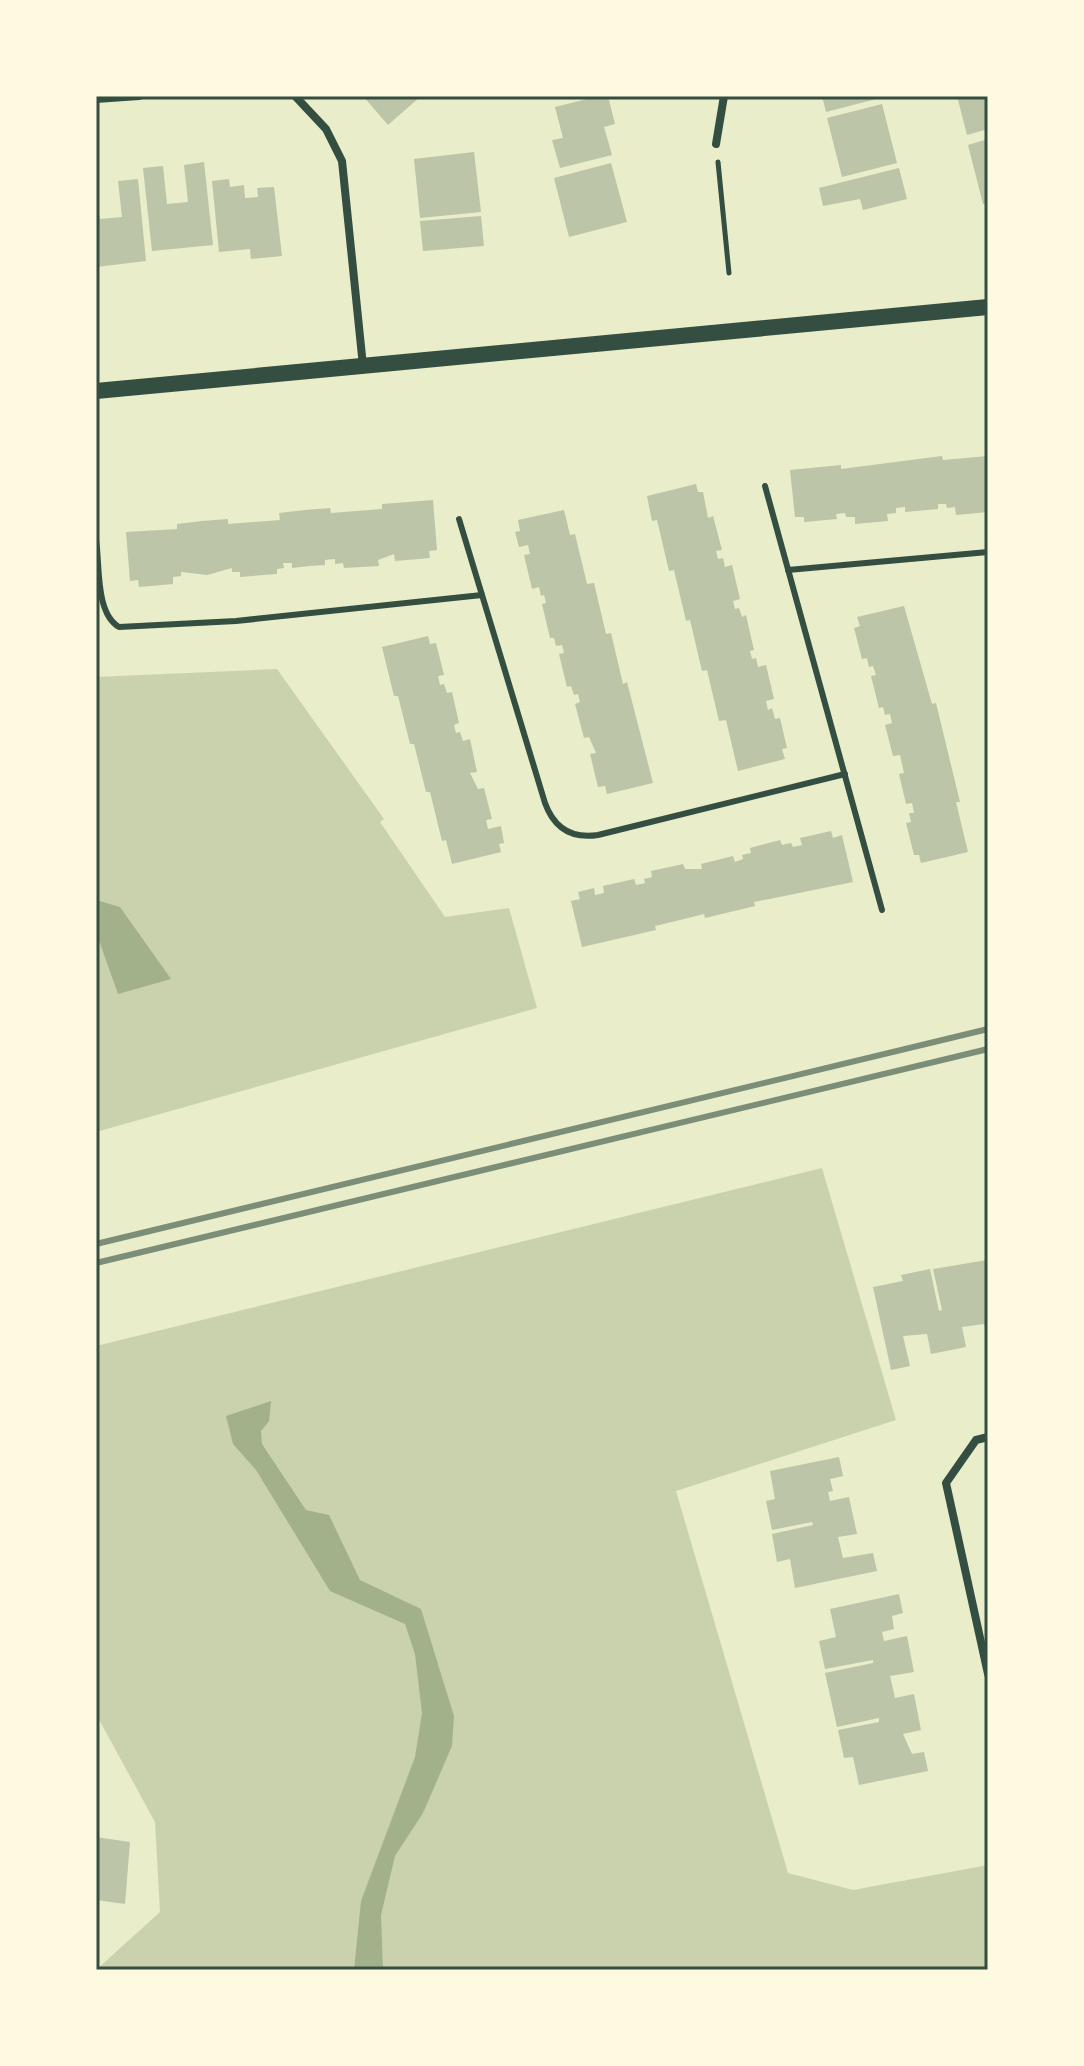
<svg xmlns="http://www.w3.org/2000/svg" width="1084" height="2066" font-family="'Space Grotesk',sans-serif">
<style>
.green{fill:#cad2ad}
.water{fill:#a3b18a}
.building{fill:#bcc5a7}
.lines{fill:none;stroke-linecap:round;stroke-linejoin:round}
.path{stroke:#344e41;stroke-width:5}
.service{stroke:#344e41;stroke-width:6}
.minor{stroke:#344e41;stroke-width:8}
.secondary{stroke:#344e41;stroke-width:16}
.rail{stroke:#7c8e77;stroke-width:6}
.neatline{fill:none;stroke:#344e41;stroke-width:3}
</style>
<rect width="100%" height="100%" fill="#e9edc9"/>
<g class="green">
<path d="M277,669l107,150 -4,3 65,95 64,-9 28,100 -441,124v-455z"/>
<path d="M822,1168l74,252 -220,71 112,382 65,17 135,-25v105h-892l64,-58 -5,-90 -59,-108v-368z"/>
</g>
<g class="water">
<path d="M96,900l24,7 51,72 -53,15 -22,-62z"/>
<path d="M271,1401l-2,20 -8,10 1,13 44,66 23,5 31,65 61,29 33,107 -2,30 -29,67 -28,43 -14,59 2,55h-29l7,-69 54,-144 7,-44 -7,-59 -10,-30 -75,-33 -74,-121 -23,-26 -7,-28z"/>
</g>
<g class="building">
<path d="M363,96h58l-33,29z"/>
<path d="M599,96h9l7,28 -11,3 8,28 -52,13 -8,-28 11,-2 -8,-31z"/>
<path d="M822,96h62v1l-58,15z"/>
<path d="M957,96h31v33l-21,6z"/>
<path d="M882,104l15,59 -55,14 -15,-59z"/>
<path d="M988,139v64l-5,1 -15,-59z"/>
<path d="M474,152l7,60 -61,6 -6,-59z"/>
<path d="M204,162l9,83 -61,6 -9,-83 20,-2 4,38 11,-1 10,-1 -4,-37z"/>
<path d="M611,163l16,59 -58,15 -15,-59z"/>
<path d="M899,168l8,31 -44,11 -3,-11 -37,7 -4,-18z"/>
<path d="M138,179l8,82 -50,6v-67l4,19 22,-2 -4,-36z"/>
<path d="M229,179l1,8 14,-2 1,13 13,-1 -1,-9 17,-1 8,69 -31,3 -1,-10 -31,3 -7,-71z"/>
<path d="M481,216l3,30 -61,5 -3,-30z"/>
<path d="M942,456l1,4 45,-4v56l-32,3 -1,-8 -8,1 -1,-4h-8v5l-33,3v-5l-9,1v5l-9,1 1,7 -33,3v-7h-9l-1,-4 -9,1 1,5 -33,3v-5h-9l-5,-47 51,-5v4z"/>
<path d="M696,484l2,8h5l5,26 5,-2 9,34 -6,1 2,8 5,-1 2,9 7,-2 8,34 -7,2 2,8 4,-1 3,9 4,-2 8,35 -4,1 2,8 4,-1 2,9 8,-2 8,34 -8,2 2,9 4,-2 3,11 5,-1 7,30 -5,1 3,10 -47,12 -12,-51 -7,1 -12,-51 -5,1 -12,-51 -4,1 -12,-51 -5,1 -12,-51 -5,1 -5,-25z"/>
<path d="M433,500l4,50 -8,1 1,7 -35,3 -1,-7 -16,6 1,6 -35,2 -1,-5 -8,1v-5l-10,1v5l-16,1 -17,2v-5h-9l1,5 -7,1v5l-37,3v-5h-8v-4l-25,7 -26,-3v4l-8,1v7l-34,3 -1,-7 -8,1 -4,-49 51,-3v-5l25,-3 26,-2v5l52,-4 -1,-7 26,-3 25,-2 1,5 51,-4v-5z"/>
<path d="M564,510l6,25 5,-1 12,50 7,-1 12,51 5,-1 12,51 4,-2 26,101 -46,11 -2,-8 -7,1 -8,-33 6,-1 -7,-16 -5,1 -9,-34 5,-2 -2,-8 -4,1 -3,-9 -4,1 -8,-33 5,-1 -2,-8 -6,1 -2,-8h-4l-8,-34 4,-1 -2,-8 -3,1 -2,-9 -7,2 -8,-34 6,-1 -2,-9 -9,2 -4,-15 5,-1 -2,-11z"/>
<path d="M904,606l28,98 4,-1 24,99h-4l12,50 -47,11 -2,-8h-5l-8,-32 5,-1 -2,-9h5l-2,-10 -6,1 -7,-30 5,-1 -4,-18 -7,1 -8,-31 7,-2 -2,-9 -5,1 -2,-8 -4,1 -8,-32 5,-1 -3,-9 -4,1 -2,-9 -5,1 -8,-31 6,-2 -3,-9z"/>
<path d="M428,636l2,8 6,-1 8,32 -6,1 2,9 4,-1 3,9 5,-1 7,31 -5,2 2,8 4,-1 3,9 7,-2 7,33 -7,1 8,16 6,-1 8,31 -6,1 2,9 13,-3 3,17 -5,1 2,8 -49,12 -6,-24 -4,1 -12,-49h-4l-12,-48h-4l-12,-48h-4l-12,-49z"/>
<path d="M831,831l2,7 9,-3 11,47 -99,20 1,4 -50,12 -1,-4 -24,6 -25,6 1,4 -74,17 -11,-46 9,-2 -2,-7 16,-4 1,7 9,-2 -1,-7 31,-7 2,6 9,-2 -1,-4 8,-2 -1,-6 32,-7 2,5h17l-1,-5 32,-8 2,6 8,-3 -1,-4 9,-2 -1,-5 30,-8 2,5 9,-2 2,4 9,-2 -2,-7z"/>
<path d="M987,1260l1,76 -4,-12 -22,3 4,20 -35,7 -4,-20 -24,2 7,30 -19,4 -18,-83 30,-6 -2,-6 29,-6 9,42 3,-1 -9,-41z"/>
<path d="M839,1457l4,19 -13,3 3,12 -5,1 2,9 19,-4 8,37 -19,3 5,21 30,-5 4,18 -82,17 -5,-29 -13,3 -5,-28 41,-9 -1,-3 -40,8 -6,-29 9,-2 -5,-28z"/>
<path d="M899,1594l4,19 -11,3 2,13 -12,3 2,9 23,-5 7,36 -24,4 5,22 19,-4 7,36 -18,4 9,20 12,-2 4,19 -69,14 -6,-28 -9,1 -6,-28 41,-8v-4l-42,9 -12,-54 48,-10v-3l-48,9 -6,-28 17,-4 -6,-28z"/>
<path d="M96,1837l34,5 -5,62 -29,-4z"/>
</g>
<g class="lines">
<path class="path" d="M718,162l11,111"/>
<g class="service">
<path d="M765,486l117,424"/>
<path d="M459,519l86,284c9,25 27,36 53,32l247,-61"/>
<path d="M96,540c4,24 -1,73 23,87l117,-6 246,-26"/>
<path d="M788,570l200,-18"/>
</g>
<g class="minor">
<path d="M295,96l31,33 16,32 21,205"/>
<path d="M96,99l43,-3"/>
<path d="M716,144l8,-48"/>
<path d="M988,1437l-12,3 -30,43 42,191"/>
</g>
<path class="secondary" d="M96,391l892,-84"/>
<g class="rail">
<path d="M96,1244l892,-215"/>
<path d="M96,1263l892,-214"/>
</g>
</g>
<rect width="1084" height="2066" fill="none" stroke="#fefae0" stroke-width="196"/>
<rect x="98" y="98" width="888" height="1870" class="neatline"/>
</svg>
